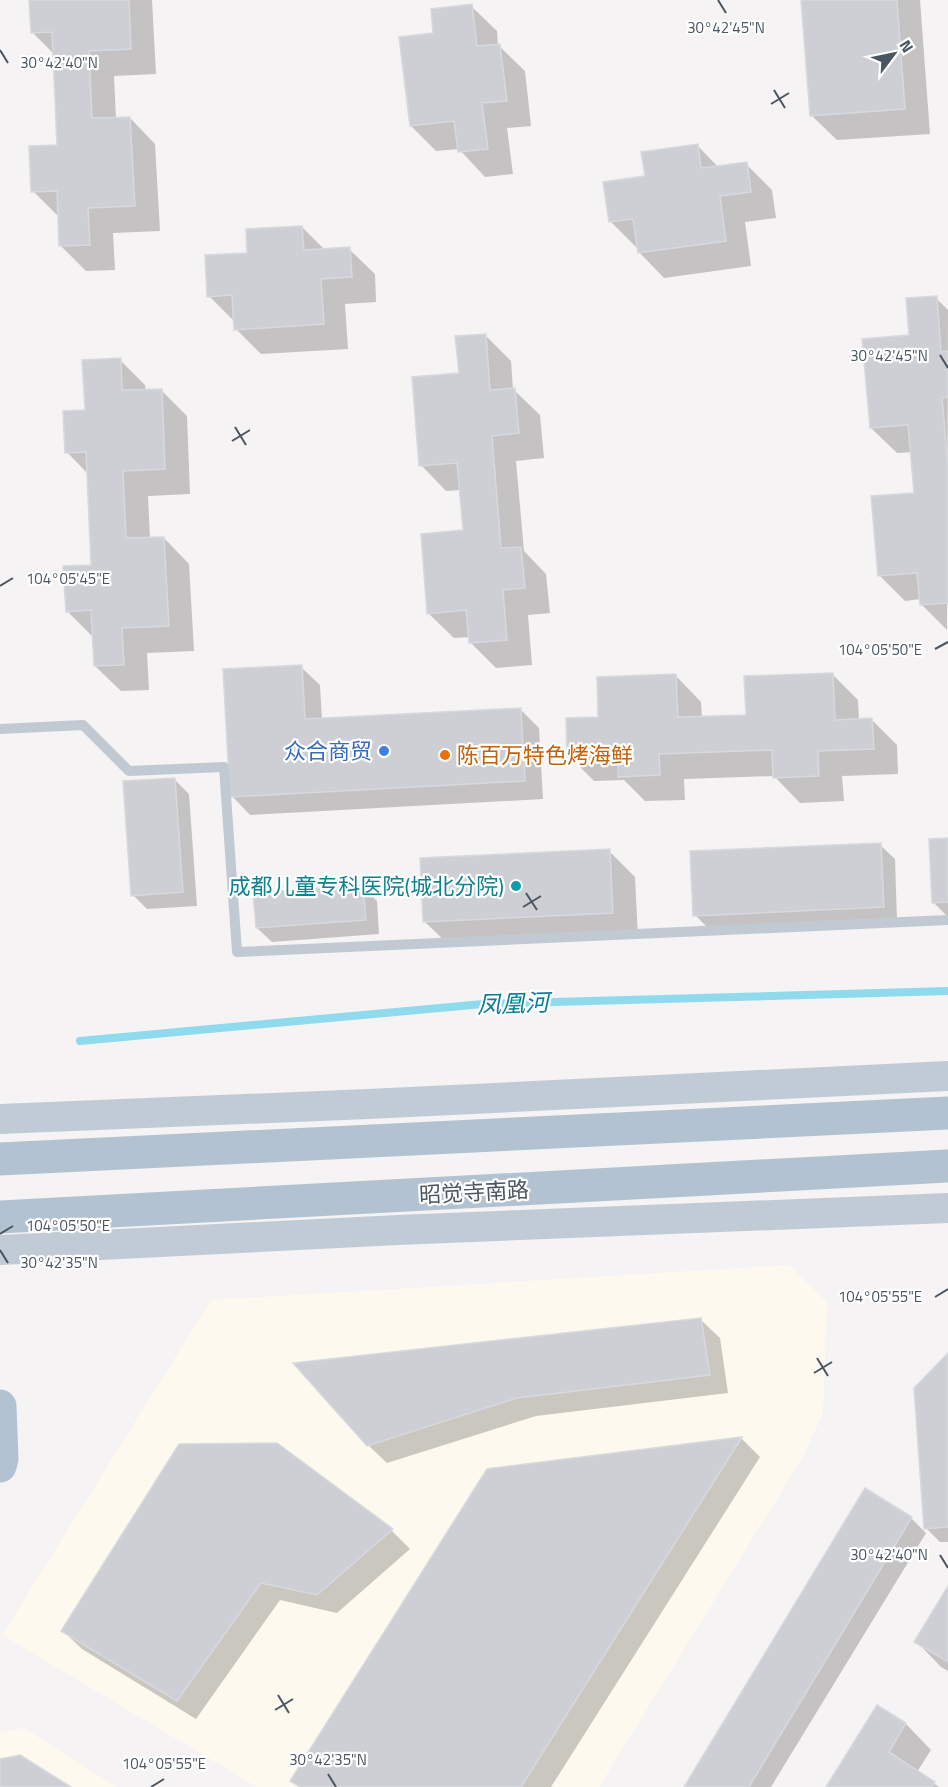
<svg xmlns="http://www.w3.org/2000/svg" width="948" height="1787" font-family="'Titillium Web','Noto Sans SC',sans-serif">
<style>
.commercial{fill:#fdf9ef}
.shadow{fill:#0003}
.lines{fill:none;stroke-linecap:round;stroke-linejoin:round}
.stream{stroke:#90daee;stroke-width:8}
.building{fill:#cdcfd5;stroke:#d7d9de;stroke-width:1.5}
.lane{stroke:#c1cad2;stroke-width:10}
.secondary{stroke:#c1cbd6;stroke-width:30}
.primary{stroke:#b3c2d1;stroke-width:33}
.ticks{fill:none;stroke:#4a5661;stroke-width:2}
.shop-dot{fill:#3f7fe0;stroke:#fff;stroke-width:2}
.food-dot{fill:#e8710a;stroke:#fff;stroke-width:2}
.culture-dot{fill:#0f9aa8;stroke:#fff;stroke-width:2}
.labels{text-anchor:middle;stroke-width:4.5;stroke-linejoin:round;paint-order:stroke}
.shop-label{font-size:22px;fill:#366cbe;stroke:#fff;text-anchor:end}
.food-label{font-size:22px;fill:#c56008;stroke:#fff;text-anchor:start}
.culture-label{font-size:22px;fill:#0d838f;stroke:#fff;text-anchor:end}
.street-label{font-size:22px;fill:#4a5661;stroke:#fff}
.water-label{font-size:24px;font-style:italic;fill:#0c7c9b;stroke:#fff}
.ticks-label{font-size:15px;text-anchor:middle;fill:#4a5661;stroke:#fff;stroke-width:4.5;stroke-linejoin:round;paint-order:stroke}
</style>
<rect width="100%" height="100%" fill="#f5f3f3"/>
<g class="commercial">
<path d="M789,1265l38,37 -4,111 -20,44 -204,330h-342l-255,-152 209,-335z"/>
<path d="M24,1728l93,59h-117v-55z"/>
</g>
<g class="shadow">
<path d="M31,0h121l4,74 -42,2 2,43 14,-1 25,26 5,87 -47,2 2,37 -29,1 -25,-25 -3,-30 -25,-25 26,-45 -5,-92 -22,-22z"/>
<path d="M803,0h117l10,134 -93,6 -26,-25z"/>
<path d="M471,6l26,25 1,14 27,26 6,55 -24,2 6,46 -28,3 -26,-28 -23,2 -25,-25 24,-91z"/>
<path d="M698,146l21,22 27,-4 26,26 4,28 -31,4 6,44 -87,12 -25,-26 -1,-5h-2l-26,-26 37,-44z"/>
<path d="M302,227l23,23 24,-1 26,25 1,28 -31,2 3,45 -87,5 -25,-25 -2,-8 -25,-25 40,-41z"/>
<path d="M936,298l12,12 -1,320 -26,-26v-5l-16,2 -26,-26 36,-81 -3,-42 -15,1 -26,-25 40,-91z"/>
<path d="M485,335l26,26 2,28 27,26 4,43 -28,3 8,90 22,23 4,39 -22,2 4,50 -36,3 -26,-26v-5l-16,1 -26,-25 36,-81 -3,-42 -15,1 -25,-26 39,-90z"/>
<path d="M120,360l25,25 1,6 15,-1 26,26 3,78 -42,2 2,43 14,-1 25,26 5,87 -47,2 2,37 -28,1 -26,-25 -2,-29 -26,-26 26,-45 -5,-92 -21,-22 19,-41z"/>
<path d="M301,667l19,18 2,35 198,-11 19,19 4,71 -293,16 -18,-19z"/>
<path d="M833,675l25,25 1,20h13l25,25 1,29 -56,2 2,25 -44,2 -26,-27 -90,3 1,21 -40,1 -21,-21 -30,1 -25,-25 31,-38 76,-42 25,26 1,16 45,-2z"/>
<path d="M174,779l15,15 8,112 -50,3 -14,-14z"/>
<path d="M948,840v77l-15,-15z"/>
<path d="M880,845l15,14 2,62 -188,8 -14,-14z"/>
<path d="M609,851l26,26 3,61 -188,8 -26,-25z"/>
<path d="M362,886l15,15 2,33 -107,8 -15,-14z"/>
<path d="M701,1320l19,18 8,55 -192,23 -149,47 -19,-18z"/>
<path d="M948,1355v187h-8l-14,-14z"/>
<path d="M742,1439l18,18 -209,330h-252l-7,-7 196,-309z"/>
<path d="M277,1444l115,87 18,18 -73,64 -57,-13 -84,119 -114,-70 -19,-18z"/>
<path d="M866,1490l45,28 15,15 -155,254h-85z"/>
<path d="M948,1589v82l-7,-4 -25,-26z"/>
<path d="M877,1707l29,17 25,26 -14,22 22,15h-111z"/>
</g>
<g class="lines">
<path class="stream" d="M80,1041l403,-37 465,-13"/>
</g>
<g class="building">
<path d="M29,0h100l2,49 -42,2 3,67 38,-1 5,89 -47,2 2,37 -31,1 -2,-55 -26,1 -2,-46 28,-1 -5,-113 -21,1z"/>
<path d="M801,0h96l8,109 -95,7z"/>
<path d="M472,4l5,42 23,-2 7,57 -25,2 6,46 -30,3 -4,-31 -44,5 -11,-89 34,-4 -2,-24z"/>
<path d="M698,144l3,24 46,-6 4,30 -31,4 6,45 -88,12 -5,-34 -24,3 -6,-40 42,-6 -4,-24z"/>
<path d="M302,226l2,24 46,-3 2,30 -31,2 3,45 -90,6 -2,-35 -25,2 -2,-42 42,-2 -1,-24z"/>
<path d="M937,296l4,56 7,-1v46l-6,1 6,68v137l-28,2 -3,-32 -39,3 -7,-80 43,-3 -6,-68 -38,3 -8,-89 47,-4 -3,-37z"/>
<path d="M486,334l4,56 25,-2 4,45 -27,3 9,112 20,-1 4,41 -22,2 4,50 -38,3 -3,-33 -39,4 -6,-80 42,-4 -6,-67 -38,3 -7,-89 47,-4 -4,-37z"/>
<path d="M121,358l1,32 40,-1 3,80 -42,2 3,67 38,-1 5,89 -47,2 2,37 -30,1 -3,-56 -25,2 -3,-46 28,-1 -5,-113 -21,1 -2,-42 22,-1 -3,-50z"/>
<path d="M302,665l3,54 216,-11 4,73 -295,16 -7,-128z"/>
<path d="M833,673l2,47 37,-2 2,31 -56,2 1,25 -46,2 -1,-28 -113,4 1,21 -42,2v-22l-51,2 -1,-39 32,-1 -1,-40 79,-3 2,43 68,-2 -2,-39z"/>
<path d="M175,778l8,114 -52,4 -8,-115z"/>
<path d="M948,838v64l-16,1 -3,-64z"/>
<path d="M881,843l3,64 -191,9 -3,-65z"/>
<path d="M610,849l3,64 -190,9 -3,-64z"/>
<path d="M363,885l3,35 -110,8 -3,-35z"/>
<path d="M701,1318l9,57 -193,23 -150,48 -74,-83z"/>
<path d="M948,1353v174l-24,2 -10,-141z"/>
<path d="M742,1437l-221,350h-221l-10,-6 197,-312z"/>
<path d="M277,1443l116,86 -76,66 -56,-12 -84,118 -116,-70 118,-187z"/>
<path d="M865,1488l47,29 -163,270h-65z"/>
<path d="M948,1586v76l-34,-20z"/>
<path d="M877,1705l29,18 -17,29 46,30 -3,5h-106z"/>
<path d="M20,1755l51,32h-71v-28z"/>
</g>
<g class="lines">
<path class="lane" d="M0,729l83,-4 46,46 95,-4 13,185 711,-32"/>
<g class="secondary">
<path d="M0,1119l368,-15 580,-28"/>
<path d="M0,1250l398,-20 550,-22"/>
</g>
<g class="primary">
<path d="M0,1159l948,-46"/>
<path d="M0,1217l948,-51"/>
<path d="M0,1406l2,53 -2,7"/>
</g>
</g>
<path class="ticks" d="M718,0l8,13M0,50l8,13M774,90l11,18M771,104l18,-11M940,355l8,13M235,427l11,18M232,441l18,-11M0,586l13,-8M935,649l13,-7M526,893l11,17M523,907l18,-11M0,1234l13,-8M0,1250l8,13M935,1297l13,-8M817,1358l11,18M814,1373l18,-11M940,1555l8,13M278,1695l11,18M275,1710l18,-11M328,1774l8,13M151,1787l13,-8"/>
<circle class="shop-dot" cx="384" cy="751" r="6"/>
<circle class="food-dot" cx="445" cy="755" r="6"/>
<circle class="culture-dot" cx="516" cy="886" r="6"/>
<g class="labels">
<g class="shop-label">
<text x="372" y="759">众合商贸</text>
</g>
<g class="food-label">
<text x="457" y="763">陈百万特色烤海鲜</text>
</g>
<g class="culture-label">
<text x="504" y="894">成都儿童专科医院(城北分院)</text>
</g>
<g class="street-label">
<text transform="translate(474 1192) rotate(-3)" y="8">昭觉寺南路</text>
</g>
<g class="water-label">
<text transform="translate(513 1004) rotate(-2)" y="8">凤凰河</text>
</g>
</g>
<g class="ticks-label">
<text x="726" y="33">30°42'45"N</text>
<text x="59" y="68">30°42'40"N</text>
<text x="889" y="361">30°42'45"N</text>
<text x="68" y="584">104°05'45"E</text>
<text x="880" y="655">104°05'50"E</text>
<text x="68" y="1231">104°05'50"E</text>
<text x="59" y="1268">30°42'35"N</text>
<text x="880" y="1302">104°05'55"E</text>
<text x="889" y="1560">30°42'40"N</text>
<text x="328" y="1765">30°42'35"N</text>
<text x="164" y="1769">104°05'55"E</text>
</g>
<g transform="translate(894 54) rotate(58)" stroke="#ffffff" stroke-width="4.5" paint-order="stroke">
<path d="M0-4.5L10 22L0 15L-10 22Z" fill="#4a5661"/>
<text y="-9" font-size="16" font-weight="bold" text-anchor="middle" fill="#4a5661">N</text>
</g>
</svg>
